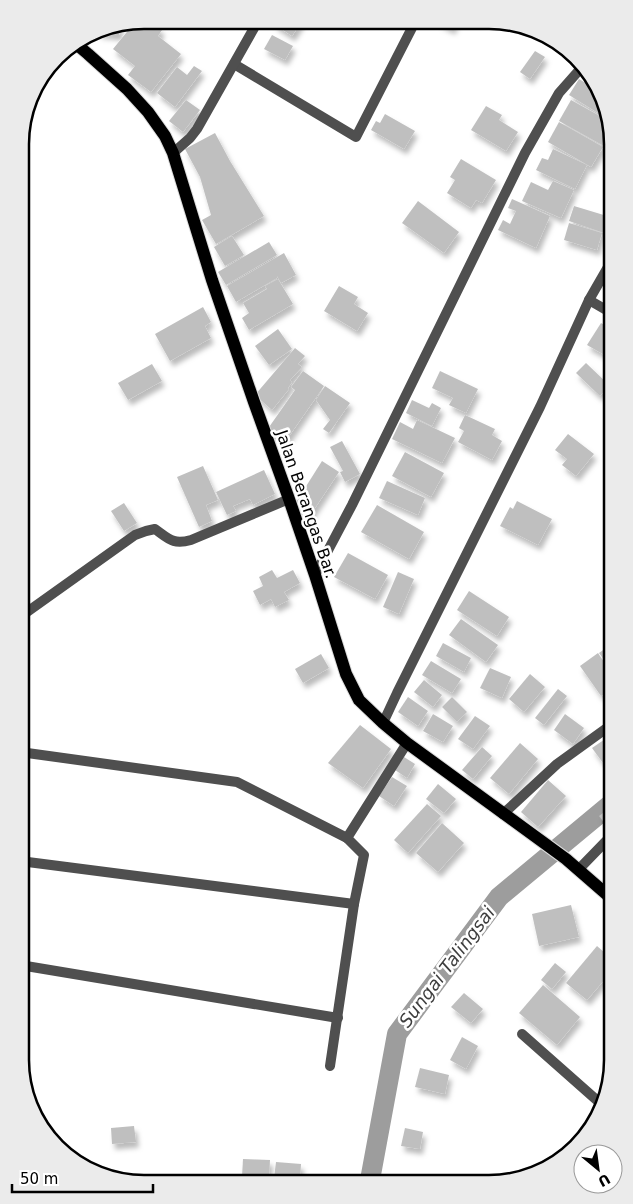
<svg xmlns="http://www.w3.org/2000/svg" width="633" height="1204" font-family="'DejaVu Sans',sans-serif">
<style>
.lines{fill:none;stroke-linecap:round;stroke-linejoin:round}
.canal{stroke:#9d9d9d;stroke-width:20}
.building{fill:#bfbfbf;filter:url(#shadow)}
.primary-casing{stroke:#dbdbdb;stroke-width:14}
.minor{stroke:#4f4f4f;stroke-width:10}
.primary{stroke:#000;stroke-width:12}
.labels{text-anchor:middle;stroke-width:5;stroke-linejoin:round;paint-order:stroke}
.street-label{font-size:16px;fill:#000;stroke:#fff}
.water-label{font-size:18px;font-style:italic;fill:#3e3e3e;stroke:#fff}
.rim{fill:none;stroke:#000;stroke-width:2.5}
</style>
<defs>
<filter id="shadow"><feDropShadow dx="3" dy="5.5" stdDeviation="2.5" flood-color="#0004"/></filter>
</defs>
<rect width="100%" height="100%" fill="#fff"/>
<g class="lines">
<path class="canal" d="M370,1180l27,-146 102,-137 112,-93"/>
</g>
<g class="building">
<path d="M144,20h4l14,10 -4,6 23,18 -30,38 -23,-17 7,-9 -22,-17 22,-27z"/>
<path d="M276,21h26l-10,15 -18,-12z"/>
<path d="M438,22h18l-4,7z"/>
<path d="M121,25l-2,10 -20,-2v-4z"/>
<path d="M272,35l21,11 -8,14 -21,-11z"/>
<path d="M535,51l10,6 -15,22 -10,-7z"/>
<path d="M194,66l8,5 -27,36 -18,-14 20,-26 10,8z"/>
<path d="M579,79l17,10 9,12 -7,12 -29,-18z"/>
<path d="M186,100l14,10 -17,22 -14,-11z"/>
<path d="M571,100l36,20v21l-3,5 -45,-25z"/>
<path d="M486,106l16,9 -3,5 19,12 -12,19 -35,-21z"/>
<path d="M385,114l30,17 -11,18 -33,-19 5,-9 4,2z"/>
<path d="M559,122l44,25 -12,20 -43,-25z"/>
<path d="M215,133l15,28 34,55 -48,28 -14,-24 9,-5 -11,-38 -15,-28z"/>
<path d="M553,149l34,16 -12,24 -39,-19 6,-12 6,2z"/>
<path d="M461,159l35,21 -14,23 -6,-3 -5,8 -24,-15 8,-13 -5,-3z"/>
<path d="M553,181l21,9 -13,28 -39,-17 9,-19 17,8z"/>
<path d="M512,199l38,17 -14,32 -38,-18 5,-10 7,4 6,-13 -8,-3z"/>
<path d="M418,201l41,31 -15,21 -42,-30z"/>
<path d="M574,206l33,10 -1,7 1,1v10l-38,-13z"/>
<path d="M569,223l33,10 -5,17 -33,-10z"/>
<path d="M232,236l12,19 -19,11 -11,-19z"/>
<path d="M269,242l8,13 -51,30 -8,-13z"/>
<path d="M284,253l12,22 -15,8 -4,-7v2l-41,24 -9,-16z"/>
<path d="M278,279l15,25 -44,26 -7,-12 7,-5 -6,-10 24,-14 -2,-3z"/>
<path d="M339,286l19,11 -4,7 14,9 -11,18 -33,-20z"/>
<path d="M203,307l8,15 -6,4 6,12 -41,23 -15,-27z"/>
<path d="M601,323l7,4v30l-21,-12z"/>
<path d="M278,329l14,20 -23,16 -14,-19z"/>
<path d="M295,348l10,8 -7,8 4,3 -12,13 2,2 -4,6 1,1 -17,21 -17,-15z"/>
<path d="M586,363l22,21v3l-8,9 -24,-23z"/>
<path d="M152,364l10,17 -34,19 -10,-17z"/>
<path d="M303,371l21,15 -39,56 -18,-12 28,-40 -4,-3z"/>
<path d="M440,371l38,18 -12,24 -17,-8 4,-7 -21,-10z"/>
<path d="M325,386l25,17 -21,30 -6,-4 7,-9 -14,-20z"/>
<path d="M412,400l17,8 3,-5 9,5 -9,18 -26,-13z"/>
<path d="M465,415l30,14 -3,6 10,6 -10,19 -34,-18 6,-11 -5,-3z"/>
<path d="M417,420l38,18 -13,25 -50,-24 8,-17 13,7z"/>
<path d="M568,434l26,20 -18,22 -14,-11 5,-6 -12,-9z"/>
<path d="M342,441l18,33 -15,8 -5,-10 3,-1 -13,-24z"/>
<path d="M405,452l39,21 -13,24 -39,-21z"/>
<path d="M322,461l17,11 -30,45 -16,-10z"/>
<path d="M203,466l15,34 -12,5 6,16 -13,6 -22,-50z"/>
<path d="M264,470l11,24 -22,11 -3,-6 -17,7 3,5 -9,4 -11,-23z"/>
<path d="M387,481l38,17 -7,17 -39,-17z"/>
<path d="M517,501l35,18 -14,26 -38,-19 10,-19 3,2z"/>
<path d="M124,503l13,20 -13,8 -13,-20z"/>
<path d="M377,505l47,27 -15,27 -48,-27z"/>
<path d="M348,553l40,22 -13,24 -41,-22z"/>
<path d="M272,570l5,8 16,-8 7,13 -16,9 5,8 -14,7 -4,-8 -11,6 -7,-14 10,-5 -4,-9z"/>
<path d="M398,572l16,7 -15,35 -16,-7z"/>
<path d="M469,591l40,26 -12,19 -40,-26z"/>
<path d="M461,619l37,26 -12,17 -37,-27z"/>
<path d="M443,643l28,15 -7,14 -28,-16z"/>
<path d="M610,645v23l-11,-15z"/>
<path d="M598,653l12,18v19l-9,6 -21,-30z"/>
<path d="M321,654l8,14 -26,15 -8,-14z"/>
<path d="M431,661l30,18 -9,14 -30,-18z"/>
<path d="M490,668l21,9 -9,21 -22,-10z"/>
<path d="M530,674l15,13 -21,25 -15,-13z"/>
<path d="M424,680l18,15 -9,12 -19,-15z"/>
<path d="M558,689l9,7 -23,29 -9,-7z"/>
<path d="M408,697l20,14 -10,15 -20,-14z"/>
<path d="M452,697l15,15 -10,10 -15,-15z"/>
<path d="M433,714l20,12 -10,16 -20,-11z"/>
<path d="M565,714l19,14 -11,16 -19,-14z"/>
<path d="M475,716l15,10 -17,23 -15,-10z"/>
<path d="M360,725l31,24 -28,39 -35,-25z"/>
<path d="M611,735v23l-8,5 -11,-15z"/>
<path d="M520,743l18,16 -29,35 -19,-16z"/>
<path d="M482,747l10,9 -19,23 -11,-9z"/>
<path d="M404,757l11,7 -8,14 -12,-8z"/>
<path d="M392,777l15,9 -13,20 -15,-10z"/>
<path d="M548,780l18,16 -28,31 -17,-15z"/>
<path d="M438,784l18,15 -12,14 -18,-14z"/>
<path d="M427,804l14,12 -33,37 -14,-13z"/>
<path d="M611,807v24l-12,-15z"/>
<path d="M442,823l22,20 -26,29 -22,-19z"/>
<path d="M571,905l8,32 -40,9 -7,-32z"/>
<path d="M597,946l15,13v12l-25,29 -21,-17z"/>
<path d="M555,963l11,9 -14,17 -11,-9z"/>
<path d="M543,985l37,32 -23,28 -38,-32z"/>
<path d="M464,993l19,16 -12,14 -20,-16z"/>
<path d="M462,1037l16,9 -12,23 -16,-9z"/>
<path d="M420,1068l29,7 -4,19 -30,-7z"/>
<path d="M134,1126l2,16 -24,2 -1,-16z"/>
<path d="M405,1128l18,4 -3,17 -19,-3z"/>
<path d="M243,1159l27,1 -1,19 -27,-2z"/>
<path d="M276,1162l25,2 -1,16 -26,-2z"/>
</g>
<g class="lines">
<g class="primary-casing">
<path id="primary" d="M75,43l13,11 39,35 21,23 17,24 8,17 39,127 42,122 35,97 26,76 31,99 13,26 24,23 24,20 159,116 46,40"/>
</g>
<g class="minor">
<path d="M234,64l122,73 59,-115"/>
<path d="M173,153l17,-15 7,-9 61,-108"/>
<path d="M589,300l19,11"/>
<path d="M315,575l37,-70 173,-352 34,-60 23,-26"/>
<path d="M20,617l115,-82 11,-4 9,-2c14,10 18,16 36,11l98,-41"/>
<path d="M383,723l14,-30 143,-286 49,-107 19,-33"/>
<path d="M20,752l217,30 110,56"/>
<path d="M503,814l54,-50 54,-39"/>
<path d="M20,861l334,43"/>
<path d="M579,869l32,-33"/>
<path d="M20,965l318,53"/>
<path d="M522,1034l78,69"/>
<path d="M330,1066l24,-162 10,-49 -17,-17 60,-95"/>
</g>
<use href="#primary" class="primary"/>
</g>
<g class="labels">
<g class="street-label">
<text transform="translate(307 504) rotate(71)" y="6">Jalan Berangas Bar.</text>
</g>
<g class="water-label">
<text transform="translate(447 967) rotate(-53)" y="6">Sungai Talingsai</text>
</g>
</g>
<path d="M0 0H633V1204H0ZM144 29H489A115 115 0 0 1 604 144V1060A115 115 0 0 1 489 1175H144A115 115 0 0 1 29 1060V144A115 115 0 0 1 144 29Z" fill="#ebebeb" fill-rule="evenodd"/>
<path class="rim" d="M144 29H489A115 115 0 0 1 604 144V1060A115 115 0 0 1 489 1175H144A115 115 0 0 1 29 1060V144A115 115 0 0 1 144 29Z"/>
<g transform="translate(598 1169) rotate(151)"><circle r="24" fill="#ffffff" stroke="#999999"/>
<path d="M0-4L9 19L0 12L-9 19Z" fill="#000000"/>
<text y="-8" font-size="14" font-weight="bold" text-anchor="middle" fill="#000000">U</text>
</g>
<path d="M12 1184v8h141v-8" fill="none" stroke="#000000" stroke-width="2.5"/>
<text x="20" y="1184" font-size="15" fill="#000000" stroke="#ffffff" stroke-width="4" paint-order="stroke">50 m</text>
</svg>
